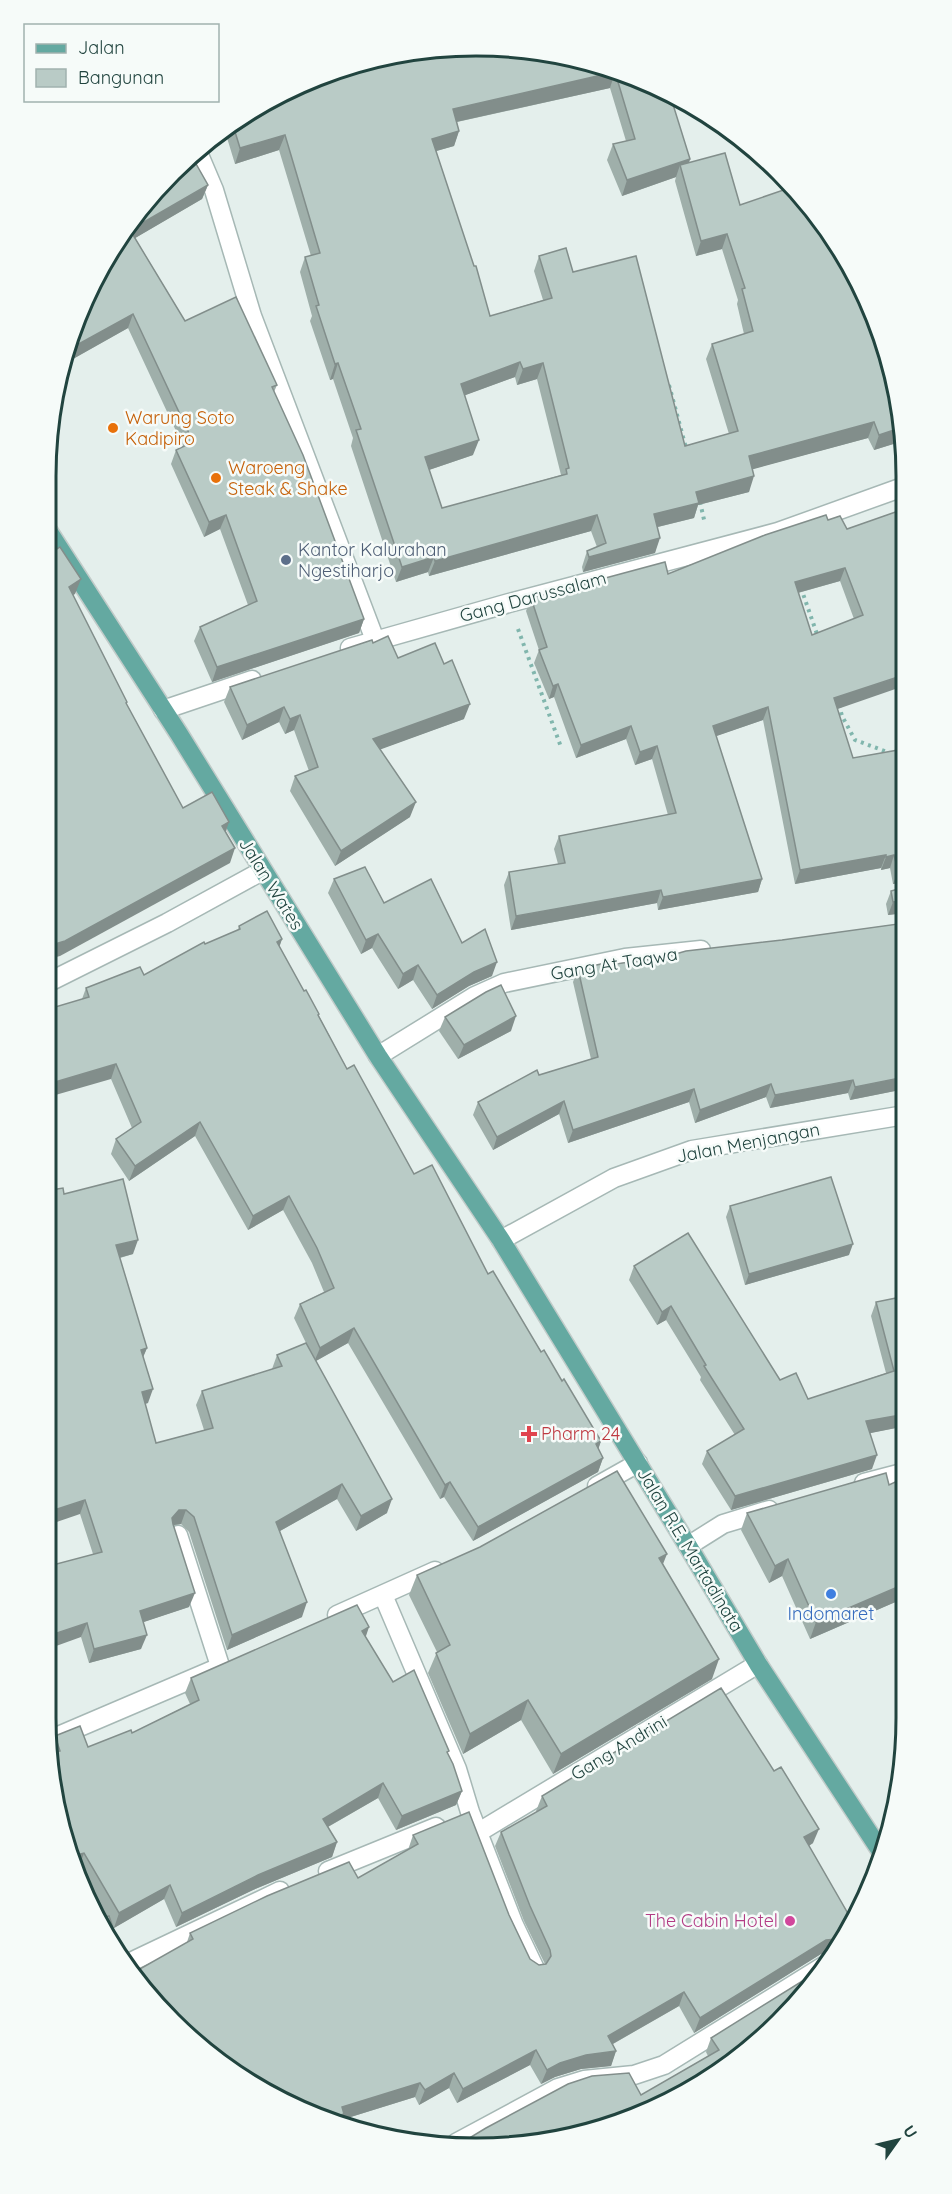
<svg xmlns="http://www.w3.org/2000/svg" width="952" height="2194" font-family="Quicksand,sans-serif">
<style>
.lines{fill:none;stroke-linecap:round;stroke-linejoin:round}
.minor-casing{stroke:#a6b8b5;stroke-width:21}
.major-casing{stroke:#c1cbc9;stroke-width:21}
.path{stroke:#81b6ad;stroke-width:4;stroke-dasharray:3 4.5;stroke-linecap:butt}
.minor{stroke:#fff;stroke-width:18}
.major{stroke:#64a9a1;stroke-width:18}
.wall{fill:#9fafaa;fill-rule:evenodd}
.shaded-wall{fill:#828e8b}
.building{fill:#b9cbc6;stroke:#828e8b;stroke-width:1.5;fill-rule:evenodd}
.food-dot{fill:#e8710a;stroke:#f6fbf9;stroke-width:2}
.service-dot{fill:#5c6f8a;stroke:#f6fbf9;stroke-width:2}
.health-dot{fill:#e0444e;stroke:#f6fbf9;stroke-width:2}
.shop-dot{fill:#3f7fe0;stroke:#f6fbf9;stroke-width:2}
.hotel-dot{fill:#d1479c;stroke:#f6fbf9;stroke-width:2}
.labels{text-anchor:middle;stroke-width:5;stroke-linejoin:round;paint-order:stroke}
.food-label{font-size:18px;fill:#c56008;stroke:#f6fbf9;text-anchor:start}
.service-label{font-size:18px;fill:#4e5e75;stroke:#f6fbf9;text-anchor:start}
.street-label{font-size:18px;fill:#21443f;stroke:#f6fbf9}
.health-label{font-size:18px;fill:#be3a42;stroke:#f6fbf9;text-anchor:start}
.shop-label{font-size:18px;fill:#366cbe;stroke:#f6fbf9}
.hotel-label{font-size:18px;fill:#b23c85;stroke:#f6fbf9;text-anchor:end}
.rim{fill:none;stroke:#21443f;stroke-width:3}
</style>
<rect width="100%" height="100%" fill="#e4efec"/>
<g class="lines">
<g class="minor-casing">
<g id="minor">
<path d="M197,150l17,40 38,126 123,324"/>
<path d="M350,648l159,-45 269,-71 125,-45"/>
<path d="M163,710l89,-30"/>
<path d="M45,984l122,-61 95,-52"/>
<path d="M378,1056l97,-60 29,-13 121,-25 76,-8"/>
<path d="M501,1240l113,-62 78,-28 213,-35"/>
<path d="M864,1483l42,-11"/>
<path d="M597,1486l41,-23"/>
<path d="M178,1535l42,131"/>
<path d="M688,1546l35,-22 46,-14"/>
<path d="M383,1595l74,174 13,43 44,113 21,44"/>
<path d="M337,1615l98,-44"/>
<path d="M49,1740l164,-70"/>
<path d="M479,1832l279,-168"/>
<path d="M328,1871l108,-44"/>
<path d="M131,1973v-11l6,-3 143,-68"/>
<path d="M456,2143l102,-55 26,-8 50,-5 30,-10 163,-101"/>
</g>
</g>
<g class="major-casing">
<path id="major" d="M45,526l134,208 199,322 123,184 187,306 70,118 126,192"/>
</g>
<g class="path">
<path d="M669,385l17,63"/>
<path d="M700,502l5,22"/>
<path d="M801,588l17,49"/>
<path d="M518,629l43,118"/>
<path d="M839,705l3,11 13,24 35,13"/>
</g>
<use href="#minor" class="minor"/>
<use href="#major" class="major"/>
</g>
<g class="wall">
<path d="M615,68l75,91 -1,4 51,42 163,214v22l-29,9 -6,-12 -116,31 -3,23 -51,13 -4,13 -36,9 -3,26 -72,19 -1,-5 5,-16 10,-4 -6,-16 -162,45 -1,-4 -32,10 -45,-136 2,-8 -20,-59 -3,1 -20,-59 2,-5 -12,-44 5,-15 6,-1 -32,-106 -44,14 -11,-36 62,-39zM610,88l16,53 -13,3 -6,16 15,36 54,-19 -1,4 21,75 26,-7 16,51 -1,4 7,30 -32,10 -6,15 23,75 -44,12 -112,-174 -34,-16 -5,15 9,29 -53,16 -54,-165 18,-5 5,-15 -2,-9zM515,377l2,8 20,-6 24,96 -119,33 -13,-38 44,-15 -8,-60z"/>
<path d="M208,185l-6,14 -67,39 50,83 92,64 -3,7 90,227 -5,14 -147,49 -18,-41 6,-14 48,-22 -28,-76 -16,8 -33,-73 5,-14 7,-4 -55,-118 -64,36 4,-27 35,-77z"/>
<path d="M904,509l-67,200 16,49 51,-9 1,133 -12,2 -3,-16 -9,2v-2l-86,16 -32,-164 -47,16 46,143 -4,13 -100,18 -1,-7 -146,27 -7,-45 5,-13 49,-8 -4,-15 5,-13 109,-21 -16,-56 -17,6 -9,-26 -50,19 -22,-61 -5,2 -15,-36 5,-13 -13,-39 5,-13 137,-24 160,-54 19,9zM840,581l14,38 -42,16 -14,-42z"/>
<path d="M373,643l25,15 66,61 -84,30 30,68 -75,49 -45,-75 5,-15 14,-5 -15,-41 -9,4 -6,-12 -37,18 -18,-38 6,-15z"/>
<path d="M334,879l50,24 78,40 30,33 -23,10 -37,23 -19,-29 -15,9 -26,-41 -11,6 -33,-61z"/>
<path d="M905,887v26l-17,2 -2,-11 5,-13z"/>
<path d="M905,923v166l-55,11 -2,-7 -78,15 -4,-11 -71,26 -6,-21 -121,41 -9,-29 -66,36 -20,-35 5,-13 61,-27 52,-16 -18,-77 5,-13z"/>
<path d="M239,926l43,13 -3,8 25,44 15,23v2l28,53 67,105 74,100 74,107 39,60 -3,8 5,9 -5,14 -125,69 -29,-44 -4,2 -92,-156 -32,18 71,152 -31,18 -19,-32 -57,32 22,86 -75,33 -38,-118 -8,-8 -7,1 -1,1 16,81 -46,15 -2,27 -52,14 -8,-26 12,-83 -13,-40 -16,-320 69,60 -13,4 27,90 -4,9 5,46 -3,1 11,39 48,-13 -8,-25 6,-14 70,-22 5,-14 29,-12 -12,-25 6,-14 24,-12 -12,-29 -29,-53 -35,20 -53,-94 -66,45 -18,-27 5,-15 16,-11 -21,-49 -29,-80 4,-11 58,-13 61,-31 33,-14z"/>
<path d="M445,1017l66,14 -53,28 -19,-28z"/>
<path d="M730,1206l119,49 -104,30 -19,-68z"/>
<path d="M634,1266l146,114 28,19 78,-26 -15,-57 5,-14 30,-6v130l-36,7 2,36 -141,41 -29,-46 5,-13 28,-16 -35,-55 1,-3 -35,-57 -9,5 -28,-45z"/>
<path d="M906,1477l1,120 -97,42 -28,-63 -13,7 -28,-53 6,-17 142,-28z"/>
<path d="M663,1564l49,115 -159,95 -32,-54 -58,34 -35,-81 9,-21 -28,-57 8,-20z"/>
<path d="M365,1637l28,45 55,72 14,37 -6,14 -60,25 -18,-32 -50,29 9,15 -5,15 -79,33 -77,37 -12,-28 -50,29 -35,-61 -6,2 -5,-12 -18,-108 5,-13 33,11 44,-14 58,-29 -5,-11 6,-15z"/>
<path d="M542,1796l271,47 -4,3 40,87 -16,22 -1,-1h-11l-127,79 -15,-27 -66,38 3,7 -5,15 -30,3 -26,8 -14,7 -11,-19 -73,38 -8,-15 -30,17 -4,-8 -74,23v2l-80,-31 -74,-149 3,-9 168,-55 50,-28 5,-15 96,80 21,44 9,6 6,-1 -21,-43 -29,-75 6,-14 36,-20 -1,-1z"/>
<path d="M825,1967l-134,124 -50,4 67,-39 -2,-4 5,-14z"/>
</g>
<g class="shaded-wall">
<path d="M615,72l-5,16 -163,36 6,-15z"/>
<path d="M459,131l-5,15 -28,8 6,-15z"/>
<path d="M285,135l-6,15 -44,14 5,-16z"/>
<path d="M690,159l-5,15 -5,-9 -4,12 -54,19 5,-16z"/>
<path d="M208,185l-6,14 -77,45 5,-14z"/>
<path d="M727,234l-5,15 -26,7 5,-15z"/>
<path d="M133,314l-5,14 -64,36 2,-13z"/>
<path d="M520,362l-5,15 -60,22 6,-15z"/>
<path d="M338,363l-5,16 -3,1 5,-16z"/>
<path d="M543,363l-6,16 -20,6 6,-16z"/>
<path d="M874,422l-6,16 -125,34 6,-16z"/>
<path d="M903,427v14l-29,9 5,-15z"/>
<path d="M479,440l-6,15 -53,18 5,-16z"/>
<path d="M754,476l-5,16 -51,13 -4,13 -45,11 5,-15 42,-22z"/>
<path d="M226,515l-6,14 -16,8 5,-15z"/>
<path d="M597,515l-6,16 -162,45 6,-15z"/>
<path d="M660,538l-5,15 -72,19 6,-15z"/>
<path d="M434,557l-6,15 -32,10 6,-15z"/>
<path d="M845,568l-5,13 -50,14 5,-13z"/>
<path d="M81,579l-6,15 -12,7 6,-14z"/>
<path d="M364,619l-5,14 -147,49 5,-15z"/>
<path d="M904,675v11l-75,26 5,-14z"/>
<path d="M558,684l-4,13 -5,2 4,-13z"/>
<path d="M470,704l-6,15 -96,35 5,-15z"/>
<path d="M284,707l-5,15 -37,18 5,-15z"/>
<path d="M768,707l-5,13 -55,19 5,-13z"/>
<path d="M300,715l-6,15 -9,4 5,-15z"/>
<path d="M631,726l-5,13 -50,19 5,-13z"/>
<path d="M657,746l-5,13 -17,6 5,-13z"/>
<path d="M416,802l-6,15 -75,49 6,-15z"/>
<path d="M229,822l-5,15 -2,-11z"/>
<path d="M235,848l-5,15 -170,93 -15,4v-13z"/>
<path d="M886,855l-5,13 -86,16 5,-14z"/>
<path d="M894,855l-4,13 -9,2 5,-13z"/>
<path d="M905,870v12l-12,2 5,-13z"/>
<path d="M762,879l-4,13 -100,18 5,-13z"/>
<path d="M661,890l-4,13 -146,27 5,-14z"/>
<path d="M905,900l-1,13 -16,2 5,-13z"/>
<path d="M378,934l-6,14 -11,6 5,-14z"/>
<path d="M282,939l-5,15v-12z"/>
<path d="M497,962l-5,14 -23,10 -37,23 5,-14 37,-23z"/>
<path d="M418,965l-5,15 -15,9 5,-15z"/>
<path d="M516,1016l-5,15 -53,28 6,-14z"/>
<path d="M116,1064l-5,15 -66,19v-13z"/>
<path d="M905,1077v12l-55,11 5,-13z"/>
<path d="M853,1080l-5,13 -78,15 5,-13z"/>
<path d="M771,1084l-5,13 -71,26 5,-13z"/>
<path d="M694,1089l-5,13 -121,41 5,-13z"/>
<path d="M564,1101l-5,13 -66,36 4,-13z"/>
<path d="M200,1122l-5,14 -66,45 6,-15z"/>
<path d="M289,1196l-6,14 -35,20 5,-14z"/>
<path d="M138,1240l-5,14 -22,6 5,-15z"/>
<path d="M853,1244l-4,11 -104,30 4,-11z"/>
<path d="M671,1306l-5,14 -9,5 5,-13z"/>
<path d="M354,1328l-6,15 -34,19 6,-14z"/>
<path d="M147,1348l-6,14v-12z"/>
<path d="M153,1389l-5,14 -11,3 5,-14z"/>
<path d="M906,1414v12l-45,9 5,-14z"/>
<path d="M601,1441l-5,15v-12z"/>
<path d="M877,1455l-5,14 -141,41 4,-14z"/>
<path d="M603,1458l-5,14 -125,69 5,-14z"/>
<path d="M450,1482l-6,15 -4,2 5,-14z"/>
<path d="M342,1484l-5,15 -66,37 5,-14z"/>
<path d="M392,1499l-5,14 -31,18 5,-15z"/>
<path d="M85,1500l-5,14 -35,12v-13z"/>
<path d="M179,1510h7l-5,14 -7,1 -7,7 5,-14z"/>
<path d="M667,1554l-8,20v-16z"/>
<path d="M788,1559l-6,17 -13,7 6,-17z"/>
<path d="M907,1583v14l-97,42 6,-17z"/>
<path d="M195,1593l-6,14 -54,18 5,-14z"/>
<path d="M307,1602l-5,15 -75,33 5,-15z"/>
<path d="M87,1623l-6,14 -36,13v-13z"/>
<path d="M369,1627l-5,15 -2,-11z"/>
<path d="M147,1635l-6,14 -52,14 5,-14z"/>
<path d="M719,1659l-7,20 -159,95 8,-20z"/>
<path d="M528,1700l-7,20 -58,34 7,-20z"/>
<path d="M383,1783l-5,15 -61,35 6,-14z"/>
<path d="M462,1791l-6,14 -60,25 6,-14z"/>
<path d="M819,1829l-6,14 -14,9 5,-15z"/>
<path d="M337,1842l-5,15 -79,33 -77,37 6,-14 76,-38z"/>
<path d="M84,1853l-5,14 -6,2 -5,-12z"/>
<path d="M170,1885l-6,14 -50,29 5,-15z"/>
<path d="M837,1939l-5,15h-11l-127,79 6,-15 126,-78z"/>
<path d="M684,1992l-5,14 -77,44 6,-14z"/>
<path d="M536,2050l-6,15 -73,38 6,-14z"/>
<path d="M616,2051l-5,15 -30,3 -26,8 -14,7 6,-14 13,-7 26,-8z"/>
<path d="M454,2073l-5,15 -30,17 6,-15z"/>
<path d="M420,2083l-5,14 -74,23v2l-6,-3 7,-12z"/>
</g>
<g class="building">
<path d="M448,46l85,3 82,19 56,30 19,61 -63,21 -14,-36 22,-5 -20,-67 -162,37 6,22 -27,8 42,127h2l14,50 62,-18 -13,-42 27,-8 7,24 63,-16 49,190 53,-15 -26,-87 41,-13 -11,-42 3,-1 -18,-54 -26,7 -21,-76 45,-12 15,52 52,-18 26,26 56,98 29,108v8l-24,8 -5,-13 -125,34 5,20 -58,16 3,11 -45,11 6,24 -71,19 -2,-6 19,-8 -9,-28 -162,46 -1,-4 -32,10 -46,-137 5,-1 -23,-66 -3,1 -19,-58 3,-1 -14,-48 15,-4 -35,-118 -45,13 -8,-26 54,-33 79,-29zM520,362l3,7 20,-6 26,105 -3,1 1,5 -125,34 -17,-51 54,-17 -18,-56z"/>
<path d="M191,155l17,30 -78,45 55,91 51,-24 41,88 -5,2 31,68 61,164 -147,48 -17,-40 57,-26 -31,-86 -17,7 -33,-72 17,-8 -60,-128 -67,37 2,-14 35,-77 49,-68z"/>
<path d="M904,509v166l-70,23 19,60 51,-9 1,121 -7,1 -4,-16 -8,2v-2l-86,15 -32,-163 -55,19 49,153 -99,18 -2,-7 -145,26 -7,-44 56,-9 -6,-27 117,-23 -19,-67 -17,6 -9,-26 -50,19 -23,-61 -5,2 -14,-36 8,-3 -16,-49 134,-36 3,12 97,-39 61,-20 2,5 12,-4 7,13zM845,568l18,47 -51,20 -17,-53z"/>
<path d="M60,547l21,32 -12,8 58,115 -1,1 57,105 29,-16 17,30 -7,4 13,22 -170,93 -20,6v-390z"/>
<path d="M388,636l10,22 37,-15 9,21 8,-4 18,44 -97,35 43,63 -75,49 -46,-75 23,-9 -18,-52 -10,4 -6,-12 -37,18 -17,-38 142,-47 1,3z"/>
<path d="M365,867l19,36 47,-24 31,64 23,-14 12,33 -23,10 -37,23 -19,-30 -15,9 -25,-40 -12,6 -32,-61z"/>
<path d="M905,887v13l-12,2 -2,-11z"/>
<path d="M267,911l15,28 -5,3 27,49 2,-1 13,24 -1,1 29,54 7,-4 60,109 18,-9 56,109 5,-3 48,81 3,-2 18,31 2,-2 37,62 -5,3 7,14 -125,69 -28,-45 -5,3 -91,-157 -34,20 -20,-44 34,-16 -17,-40 -28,-52 -36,20 -53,-94 -65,44 -19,-27 25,-17 -25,-58 -71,21v-75l44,-13 -3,-9 54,-21 4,8 60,-33 1,2 35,-15 -1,-3z"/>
<path d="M905,923v154l-50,10 -2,-7 -78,15 -4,-11 -71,26 -6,-21 -121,41 -9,-29 -67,36 -19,-35 59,-32 2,5 59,-18 -20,-88 37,-8 1,3 49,-7 21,-6 96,-11z"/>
<path d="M501,985l15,31 -52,29 -19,-28 41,-25z"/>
<path d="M831,1177l22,67 -104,30 -19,-68z"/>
<path d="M123,1179l15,61 -22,5 31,103 -6,2 12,39 -11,3 14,51 57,-15 -11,-37 80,-25 -5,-11 29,-12 86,156 -31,17 -19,-32 -66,38 31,80 -75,33 -38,-118 -8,-7h-7l-7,8 1,6 22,69 -55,18 7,24 -53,14 -7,-26 -42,14v-70l57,-15 -17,-52 -40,13v-322l18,-3 1,6z"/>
<path d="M688,1233l92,147 16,-7 12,26 86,-28 -18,-69 30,-6v118l-40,7 11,34 -142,41 -28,-45 37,-22 -40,-63 2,-1 -35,-59 -9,6 -28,-46z"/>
<path d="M617,1471l50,83 -8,4 60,101 -158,95 -33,-54 -58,34 -34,-81 14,-8 -33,-70 63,-28z"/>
<path d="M886,1473l3,12 17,-8 1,106 -91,39 -28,-63 -13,7 -28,-53z"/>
<path d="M357,1605l12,22 -7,4 31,51 21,-12 35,81 -2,1 6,12 9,27 -60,25 -19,-33 -60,36 14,23 -79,33 -76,38 -12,-28 -51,28 -35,-60 -16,4 -17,-104 9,-2 -5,-15 25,-10 8,21 43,-17 1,3 67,-33 -8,-22z"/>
<path d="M721,1688l53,83 7,-4 38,62 -15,8 50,87 -5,9 -7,11 -5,-5 -11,1 -126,78 -16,-26 -76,44 8,15 -30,4 -26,8 -13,7 -11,-20 -73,39 -9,-16 -29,17 -5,-7 -78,24 2,7 -7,2 2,5 -78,-30 -109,-89 -21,-28 62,-35 -3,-6 77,-37 82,-34 9,16 60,-34 -5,-9 56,-23 40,103 21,44 9,6 7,-1 5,-8 -1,-6 -20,-44 -29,-74 46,-26 -5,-10z"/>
<path d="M109,1916l17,50 -23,-33 -6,-13z"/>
<path d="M825,1967l-25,35 -109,89 -77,35 -81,19 -72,-2 25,-15 82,-44 24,-8 37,-3 12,22 78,-45 -8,-12z"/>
</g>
<g class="food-dot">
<circle cx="113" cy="428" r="6"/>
<circle cx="216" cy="478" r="6"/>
</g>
<circle class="service-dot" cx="286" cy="560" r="6"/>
<path class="health-dot" d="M526 1425h6v6h6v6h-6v6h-6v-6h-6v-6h6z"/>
<circle class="shop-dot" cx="831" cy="1594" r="6"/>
<circle class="hotel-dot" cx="790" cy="1921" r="6"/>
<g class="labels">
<g class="food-label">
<text x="125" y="424">Warung Soto<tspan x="125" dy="21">Kadipiro</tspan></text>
<text x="228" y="474">Waroeng<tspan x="228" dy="21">Steak &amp; Shake</tspan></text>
</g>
<g class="service-label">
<text x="298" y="556">Kantor Kalurahan<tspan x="298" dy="21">Ngestiharjo</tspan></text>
</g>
<g class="street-label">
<text transform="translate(533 597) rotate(-15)" y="6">Gang Darussalam</text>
<text transform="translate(271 884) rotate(58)" y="6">Jalan Wates</text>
<text transform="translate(614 964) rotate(-9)" y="6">Gang At Taqwa</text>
<text transform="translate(748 1143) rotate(-11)" y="6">Jalan Menjangan</text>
<text transform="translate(690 1550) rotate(59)" y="6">Jalan R.E. Martadinata</text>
<text transform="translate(619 1748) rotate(-31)" y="6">Gang Andrini</text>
</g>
<g class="health-label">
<text x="541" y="1440">Pharm 24</text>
</g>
<g class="shop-label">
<text x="831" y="1620">Indomaret</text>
</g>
<g class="hotel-label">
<text x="778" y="1927">The Cabin Hotel</text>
</g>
</g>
<path d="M0 0H952V2194H0ZM476 56H476A420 420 0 0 1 896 476V1718A420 420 0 0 1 476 2138H476A420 420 0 0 1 56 1718V476A420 420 0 0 1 476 56Z" fill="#f6fbf9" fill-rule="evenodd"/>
<path class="rim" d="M476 56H476A420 420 0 0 1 896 476V1718A420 420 0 0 1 476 2138H476A420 420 0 0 1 56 1718V476A420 420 0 0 1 476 56Z"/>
<rect x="24" y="24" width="195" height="78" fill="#f6fbf9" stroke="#a1b2af" stroke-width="1.5"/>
<rect x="36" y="44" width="30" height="9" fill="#64a9a1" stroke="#a1b2af" stroke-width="1.5"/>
<text x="78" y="54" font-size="18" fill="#21443f">Jalan</text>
<rect x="36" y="69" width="30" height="18" fill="#b9cbc6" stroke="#a1b2af" stroke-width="1.5"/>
<text x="78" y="84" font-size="18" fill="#21443f">Bangunan</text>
<g transform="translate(898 2140) rotate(56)" stroke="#f6fbf9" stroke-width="4.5" paint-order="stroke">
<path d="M0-4.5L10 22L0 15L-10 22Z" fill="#21443f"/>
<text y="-9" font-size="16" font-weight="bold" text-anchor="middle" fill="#21443f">U</text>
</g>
</svg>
